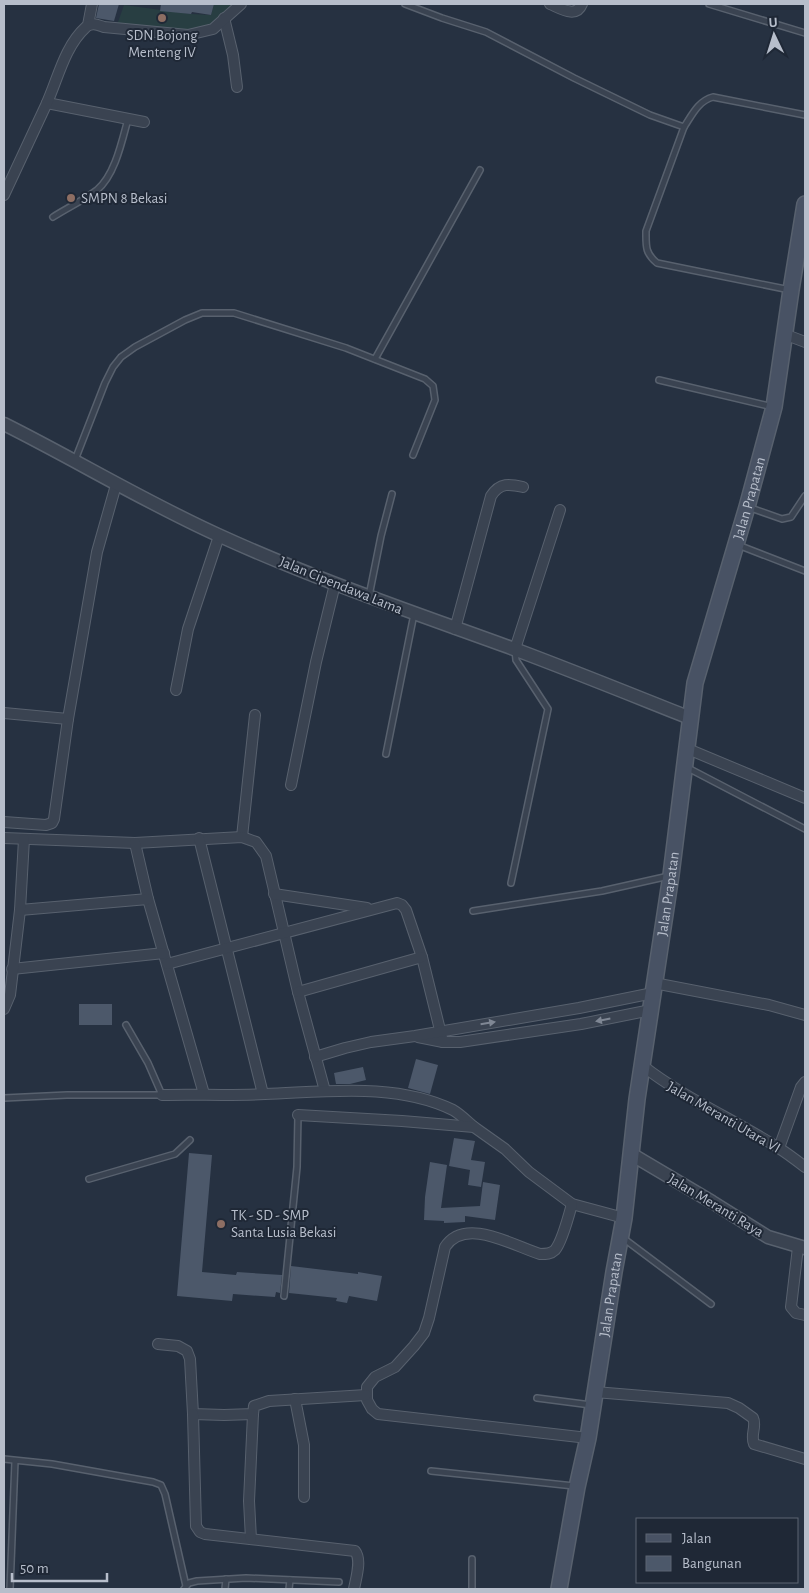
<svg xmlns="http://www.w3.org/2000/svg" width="809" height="1593" font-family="'Alegreya Sans',sans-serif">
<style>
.green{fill:#283e42}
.building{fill:#4c586a}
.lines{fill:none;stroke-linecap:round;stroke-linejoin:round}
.service-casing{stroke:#58616e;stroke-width:8}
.minor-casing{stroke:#58616e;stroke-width:12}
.tertiary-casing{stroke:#58616e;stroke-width:15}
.secondary-casing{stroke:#58616e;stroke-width:18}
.service{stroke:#3a4351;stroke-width:5}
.minor{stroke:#3a4351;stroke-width:10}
.tertiary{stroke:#3a4351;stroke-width:12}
.secondary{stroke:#485264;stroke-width:15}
.oneway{fill:#7f8794}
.education-dot{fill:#8d6e63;stroke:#1f2836;stroke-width:2}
.labels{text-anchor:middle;stroke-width:4;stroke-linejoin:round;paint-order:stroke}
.poi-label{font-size:15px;fill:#b7becb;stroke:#1f2836;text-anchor:start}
.street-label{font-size:15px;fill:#b7becb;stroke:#1f2836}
</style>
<rect width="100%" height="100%" fill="#263141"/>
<path class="green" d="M214,4h22l-25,23 -21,5 -73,-7 7,-20 67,9 20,1z"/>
<g class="building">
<path d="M99,4h20l-5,17 -18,-3z"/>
<path d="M161,4h53l-3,11 -19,-3 -1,2 -31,-3z"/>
<rect x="79" y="1004" width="33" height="21"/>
<path d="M416,1059l22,6 -8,29 -22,-6z"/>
<path d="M363,1067l3,13 -16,4h-14l-2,-11z"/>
<path d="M454,1138l21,3 -4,19 14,2 -4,25 -13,-2 2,-15 -21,-4z"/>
<path d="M189,1153l23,2 -10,117 34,3 1,-3 45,3 -2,18 -4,-1 -1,5 -42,-3 -1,7 -55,-5z"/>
<path d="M430,1162l17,3 -6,43 39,-2 3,-24 17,3 -5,35 -30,-4v6l-21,1v-2l-20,-1 1,-23z"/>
<path d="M291,1266l67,8v-2l24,4 -5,25 -28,-5 -2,7 -11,-2 1,-3 -48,-5z"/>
</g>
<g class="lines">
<g class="service-casing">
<g id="service">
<path d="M405,4l37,14 44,14 88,46 76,37 34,12c8,-12 14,-26 29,-30l92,18"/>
<path d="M709,4l96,29"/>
<path d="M684,127l-38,104c0,15 -1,22 11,32l133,27"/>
<path d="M53,217c14,-9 31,-17 44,-27 18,-15 25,-49 31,-71"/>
<path d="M375,359l105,-189"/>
<path d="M659,380l114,27"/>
<path d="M75,460l30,-77 8,-16 8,-10 14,-10 50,-27 17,-7h32l112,35 79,31 8,7 2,14 -22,55"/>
<path d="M748,507l34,12 9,-2 14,-21"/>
<path d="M738,545l67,26"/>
<path d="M369,596l12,-60 11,-42"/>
<path d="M386,754l28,-140"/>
<path d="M686,767l119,62"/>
<path d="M511,883l37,-174 -32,-49 -1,-10"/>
<path d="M473,911l129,-20 67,-15"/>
<path d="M4,1098l63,-3h95l-14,-32 -22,-38"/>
<path d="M89,1179l86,-25 15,-14"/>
<path d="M623,1238l88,66"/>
<path d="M284,1296l13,-129 1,-52"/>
<path d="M537,1398l54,7"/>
<path d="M4,1459l48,5 101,18 8,3 4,9 21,92"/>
<path d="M431,1471l143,15"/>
<path d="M10,1589l5,-128"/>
<path d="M184,1589l5,-6 8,-2 49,-3 93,4"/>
<path d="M225,1589l1,-10"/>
<path d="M289,1589l1,-9"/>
<path d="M472,1589v-30"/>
</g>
</g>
<g class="minor-casing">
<g id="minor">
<path d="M550,4c10,4 26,15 32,0"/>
<path d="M224,18l9,37 4,32"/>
<path d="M88,25l4,-21"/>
<path d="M47,103l97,19"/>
<path d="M4,195c14,-30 28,-60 42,-90 12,-26 18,-58 40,-78 6,-5 12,-2 18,0l84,8 25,-6 28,-25"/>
<path d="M784,334l21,8"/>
<path d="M455,629l36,-133c9,-14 19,-12 32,-9"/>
<path d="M515,649l45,-139"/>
<path d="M176,690l12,-61 31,-93"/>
<path d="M4,713l64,6"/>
<path d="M688,749l117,49"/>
<path d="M291,785l25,-123 19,-78"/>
<path d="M4,822l42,3 6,-2 2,-4 14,-100 29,-167 19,-67"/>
<path d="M242,837l13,-122"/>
<path d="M4,838l131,5 107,-6 14,5 10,14 32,136 27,99"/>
<path d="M199,838l64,256"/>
<path d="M135,843l13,56 56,195"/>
<path d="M274,894l93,14"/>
<path d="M20,910l128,-11"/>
<path d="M167,964l230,-61 5,2 4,5 16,47 21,85"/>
<path d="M12,969l152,-16"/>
<path d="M654,983l115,22 36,10"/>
<path d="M298,992l124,-35"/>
<path d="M4,1009l6,-14 10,-85 4,-71"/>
<path d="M418,1037l25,5h17l121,-18 70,-14"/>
<path d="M315,1057l30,-9 26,-6 44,-6 164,-28 74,-15"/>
<path d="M643,1066c41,32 90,53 134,81 10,6 19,13 28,20"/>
<path d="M162,1095c34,-1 68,1 103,-1 60,-2 131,-12 188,16 7,4 14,11 21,17"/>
<path d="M298,1115l104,6 72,6 31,22 24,23 43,32 52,14"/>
<path d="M779,1148l22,-61 4,-5"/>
<path d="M572,1204c-3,11 -10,38 -17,46 -4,4 -9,4 -15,4 -26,-8 -75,-38 -95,-7l-16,71 -5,15 -10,13 -19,21 -20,10 -8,10v13l5,9 6,5 210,24"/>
<path d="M798,1247l-7,60 5,6 9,2"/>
<path d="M158,1344l20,2 9,5 3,8 3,55 31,1 29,-1 1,-8 15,-5 97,-6"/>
<path d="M595,1392l133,11 11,5 14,10c4,8 -3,17 1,26l51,15"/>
<path d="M295,1399l9,46v52"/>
<path d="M193,1414l3,112 4,6 5,2 150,17c7,9 1,27 -1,38"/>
<path d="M251,1539l-2,-38 4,-87"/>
</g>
</g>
<g class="tertiary-casing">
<g id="tertiary">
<path d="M4,424c72,36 141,78 214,111 96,44 197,78 296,114 59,22 118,46 176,69"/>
<path d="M631,1154l81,48 56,35 37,11"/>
</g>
</g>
<g class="secondary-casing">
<g id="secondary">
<path id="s1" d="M559,1589l18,-102 11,-49 26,-166 10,-54 13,-119 34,-224 24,-192 52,-176 27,-100 17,-117 14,-86"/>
</g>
</g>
<use href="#service" class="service"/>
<use href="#minor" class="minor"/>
<use href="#tertiary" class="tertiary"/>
<use href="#secondary" class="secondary"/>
</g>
<defs><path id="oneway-solid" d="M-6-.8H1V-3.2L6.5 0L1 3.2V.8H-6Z" transform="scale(1.25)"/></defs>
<g class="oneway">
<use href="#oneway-solid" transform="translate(603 1020) rotate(169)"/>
<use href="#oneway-solid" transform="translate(488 1023) rotate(-9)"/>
</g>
<g class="education-dot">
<circle cx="162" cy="18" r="5"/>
<circle cx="71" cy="198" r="5"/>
<circle cx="221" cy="1224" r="5"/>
</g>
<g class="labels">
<g class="poi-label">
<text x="162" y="40" text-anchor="middle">SDN Bojong<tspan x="162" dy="17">Menteng IV</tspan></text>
<text x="81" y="203">SMPN 8 Bekasi</text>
<text x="231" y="1220">TK - SD - SMP<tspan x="231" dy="17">Santa Lusia Bekasi</tspan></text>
</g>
<g class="street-label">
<text dy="5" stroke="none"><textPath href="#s1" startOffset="1109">Jalan Prapatan</textPath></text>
<text transform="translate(341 585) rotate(22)" y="5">Jalan Cipendawa Lama</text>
<text dy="5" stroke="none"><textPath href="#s1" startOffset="704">Jalan Prapatan</textPath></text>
<text transform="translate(724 1117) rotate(30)" y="5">Jalan Meranti Utara VI</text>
<text transform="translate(716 1205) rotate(31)" y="5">Jalan Meranti Raya</text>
<text dy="5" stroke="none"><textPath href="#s1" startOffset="299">Jalan Prapatan</textPath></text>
</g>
</g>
<rect width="809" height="1593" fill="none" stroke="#b7becb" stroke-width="10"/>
<rect x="636" y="1518" width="162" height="65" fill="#1f2836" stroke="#5c6472"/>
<rect x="646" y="1534" width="25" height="8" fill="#485264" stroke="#5c6472"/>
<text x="682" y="1543" font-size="15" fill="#b7becb">Jalan</text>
<rect x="646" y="1556" width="25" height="15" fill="#4c586a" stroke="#5c6472"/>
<text x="682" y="1568" font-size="15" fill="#b7becb">Bangunan</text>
<g transform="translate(774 35) rotate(356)" stroke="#1f2836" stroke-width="4" paint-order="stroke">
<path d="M0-4L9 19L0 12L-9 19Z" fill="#b7becb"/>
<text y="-8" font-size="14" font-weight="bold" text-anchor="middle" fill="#b7becb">U</text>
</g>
<path d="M12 1573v8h95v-8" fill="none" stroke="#b7becb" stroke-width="2.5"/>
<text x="20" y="1573" font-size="15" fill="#b7becb" stroke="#1f2836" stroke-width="4" paint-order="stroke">50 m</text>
</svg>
